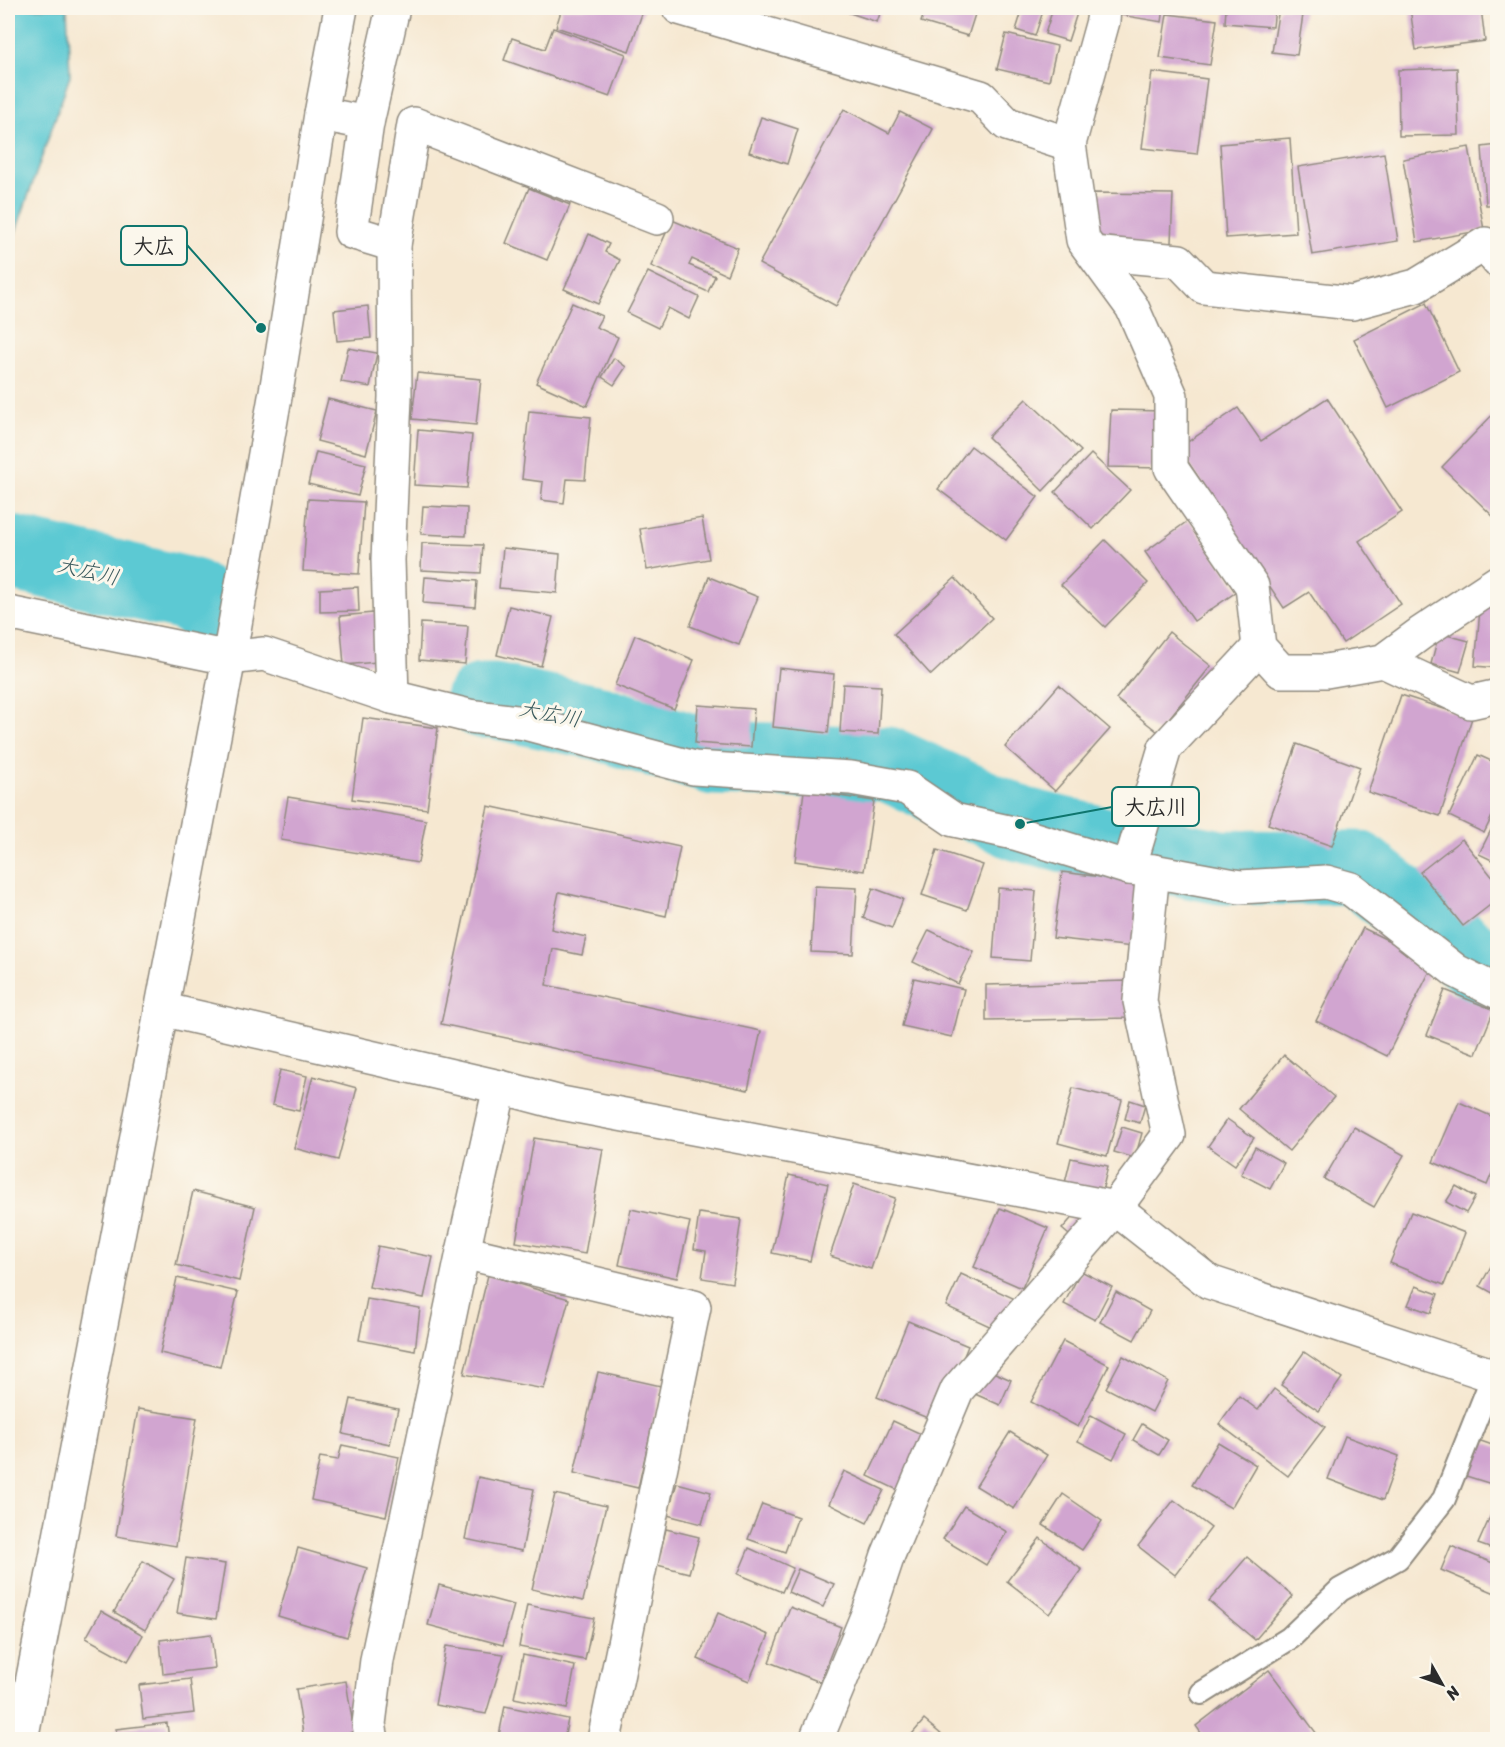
<svg xmlns="http://www.w3.org/2000/svg" width="1505" height="1747" font-family="Sriracha,'Klee One',sans-serif">
<style>
.water{fill:#5cc9d3;stroke:#447a7f;stroke-width:1.5}
.lines{fill:none;stroke-linecap:round;stroke-linejoin:round}
.river{stroke:#5cc9d3;stroke-width:75}
.building{fill:#d1a5d0}
.service-casing{stroke:#908a7e;stroke-width:26}
.minor-casing{stroke:#908a7e;stroke-width:36}
.tertiary-casing{stroke:#908a7e;stroke-width:36}
.service{stroke:#fff;stroke-width:22}
.minor{stroke:#fff;stroke-width:33}
.tertiary{stroke:#fff;stroke-width:33}
.labels{text-anchor:middle;stroke-width:6;stroke-linejoin:round;paint-order:stroke}
.water-label{font-size:21px;font-style:italic;fill:#3a5a5d;stroke:#fbf7ec}
.leader{fill:none;stroke:#0f766e;stroke-width:2}
.callout-dot{fill:#0f766e;stroke:#fbf7ec;stroke-width:2}
.callout{fill:#fbf7ec;stroke:#0f766e;stroke-width:2}
.callout-label{font-size:21px;text-anchor:middle;font-weight:bold;fill:#2b2b2b}
</style>
<rect width="100%" height="100%" fill="#fbf7ec"/>
<filter id="ink" filterUnits="userSpaceOnUse"><feTurbulence type="fractalNoise" baseFrequency=".0167" numOctaves="2"/><feDisplacementMap in="SourceGraphic" scale="12" xChannelSelector="R" yChannelSelector="G"/><feConvolveMatrix kernelMatrix="1 2 1 2 8 2 1 2 1" color-interpolation-filters="sRGB"/></filter>
<filter id="wash" filterUnits="userSpaceOnUse"><feTurbulence type="fractalNoise" baseFrequency=".008" numOctaves="4" result="noise"/><feDisplacementMap in="SourceGraphic" scale="24" xChannelSelector="R" yChannelSelector="G"/><feGaussianBlur stdDeviation="1.35" result="paint"/><feColorMatrix in="noise" values="0 0 0 0 0 0 0 0 0 0 0 0 0 0 0 0 0 1.4 0 .05"/><feComposite in="paint" operator="in"/></filter>
<g filter="url(#wash)">
<rect width="100%" height="100%" fill="#f6e8d1"/>
<path class="water" d="M8,8h59l3,68 -62,178z"/>
<g class="lines">
<g class="river">
<path d="M8,552l182,43 12,9"/>
<path d="M482,701h12l106,22 114,35 174,6 132,60 91,22 110,21 136,1 121,95 20,8"/>
</g>
</g>
<g id="blocks">
<g class="building">
<path d="M562,8h82l-15,43 -73,-24z"/>
<path d="M835,8h47l-5,14z"/>
<path d="M926,8h51l-9,28 -47,-14z"/>
<path d="M1023,8h21l-9,28 -19,-6z"/>
<path d="M1053,8h16l9,2 -10,31 -23,-7z"/>
<path d="M1115,8h49l-2,14 -48,-8z"/>
<path d="M1226,8h49l-2,19 -48,-4z"/>
<path d="M1279,8h25l-7,47 -25,-3z"/>
<path d="M1410,8h71l4,33 -69,9z"/>
<path d="M1167,14l50,6 -7,45 -50,-7z"/>
<path d="M553,28l73,26 -16,43 -106,-37 8,-22 33,11z"/>
<path d="M1006,34l51,12 -8,35 -52,-12z"/>
<path d="M1457,68l2,67 -60,1 -1,-66z"/>
<path d="M1152,72l55,7 -10,75 -55,-6z"/>
<path d="M844,109l45,24 11,-21 33,17 -97,177 -77,-42z"/>
<path d="M761,117l37,12 -11,35 -38,-12z"/>
<path d="M1290,138l6,95 -70,5 -6,-94z"/>
<path d="M1498,145v60h-12l-4,-58z"/>
<path d="M1469,147l15,83 -67,12 -14,-83z"/>
<path d="M1384,153l14,88 -86,14 -14,-88z"/>
<path d="M529,188l41,17 -23,55 -41,-17z"/>
<path d="M1092,193l81,1 -2,49 -80,-1z"/>
<path d="M672,220l66,28 -11,27 -35,-16 -3,6 26,11 -7,16 -57,-26z"/>
<path d="M589,234l20,10 -4,8 15,8 -22,44 -34,-15z"/>
<path d="M648,272l51,25 -10,22 -21,-11 -10,20 -31,-15z"/>
<path d="M572,303l30,13 -6,11 22,10 -31,69 -51,-23z"/>
<path d="M1426,303l33,69 -71,36 -34,-69z"/>
<path d="M368,306l3,32 -34,3 -3,-31z"/>
<path d="M348,348l29,5 -7,34 -29,-5z"/>
<path d="M614,358l12,9 -12,18 -12,-8z"/>
<path d="M417,373l64,6 -5,46 -64,-6z"/>
<path d="M1327,398l75,114 -43,29 42,63 -58,39 -34,-51 -25,16 -105,-160 59,-40 23,33z"/>
<path d="M328,399l49,12 -11,43 -49,-13z"/>
<path d="M1026,399l55,52 -38,40 -55,-54z"/>
<path d="M1498,409v112l-56,-54z"/>
<path d="M1111,410l55,1 -3,57 -55,-1z"/>
<path d="M529,411l62,6 -6,63 -18,-1 -3,24 -23,-3 2,-18 -21,-3z"/>
<path d="M418,430l54,5 -5,53 -53,-3z"/>
<path d="M971,446l67,51 -32,43 -68,-51z"/>
<path d="M316,452l50,12 -8,32 -50,-12z"/>
<path d="M1091,454l39,36 -37,39 -38,-37z"/>
<path d="M308,499l56,3 -5,72 -56,-3z"/>
<path d="M423,506l44,2 -1,28 -45,-2z"/>
<path d="M702,518l7,41 -62,11 -7,-41z"/>
<path d="M1189,520l50,70 -45,31 -49,-69z"/>
<path d="M1105,540l43,43 -43,44 -44,-42z"/>
<path d="M422,543l61,2 -2,28 -60,-3z"/>
<path d="M503,548l57,6 -3,39 -58,-5z"/>
<path d="M425,577l52,4 -2,26 -52,-4z"/>
<path d="M709,577l49,20 -19,48 -49,-19z"/>
<path d="M955,578l37,40 -61,57 -37,-41z"/>
<path d="M358,587l1,24 -39,1v-23z"/>
<path d="M1481,598l17,2v68l-23,-2z"/>
<path d="M509,606l44,11 -12,49 -44,-11z"/>
<path d="M384,612l4,49 -44,4 -4,-49z"/>
<path d="M421,623l47,3 -3,38 -46,-4z"/>
<path d="M1169,632l42,34 -53,66 -42,-33z"/>
<path d="M1439,633l30,8 -9,31 -29,-8z"/>
<path d="M635,635l59,25 -20,49 -59,-24z"/>
<path d="M779,668l55,6 -6,59 -55,-6z"/>
<path d="M843,684l38,2 -3,48 -38,-2z"/>
<path d="M1059,685l51,44 -55,62 -50,-44z"/>
<path d="M1401,695l71,23 -32,98 -72,-24z"/>
<path d="M698,705l56,4 -3,38 -56,-4z"/>
<path d="M363,718l75,10 -11,81 -75,-10z"/>
<path d="M1297,744l63,23 -28,79 -64,-22z"/>
<path d="M1478,755l20,9v40l-14,29 -35,-17z"/>
<path d="M804,791l70,10 -10,70 -69,-10z"/>
<path d="M288,797l138,23 -8,43 -137,-23z"/>
<path d="M488,806l192,41 -14,69 -107,-24 -8,37 35,8 -4,18 -29,-6 -7,36 215,46 -13,59 -307,-66z"/>
<path d="M1498,816v47l-19,-9z"/>
<path d="M1462,839l36,45v15l-35,27 -43,-54z"/>
<path d="M937,850l46,15 -16,45 -45,-15z"/>
<path d="M1062,872l79,10 -8,65 -80,-9z"/>
<path d="M815,886l42,2 -4,66 -42,-2z"/>
<path d="M873,888l30,11 -11,29 -29,-10z"/>
<path d="M998,888l38,3 -6,70 -37,-3z"/>
<path d="M1363,928l71,35 -47,93 -71,-35z"/>
<path d="M929,930l45,22 -16,32 -45,-22z"/>
<path d="M914,978l50,11 -12,48 -50,-11z"/>
<path d="M1127,981l1,37 -142,3v-36z"/>
<path d="M1445,990l49,20 -18,44 -49,-19z"/>
<path d="M1284,1055l50,42 -45,54 -50,-42z"/>
<path d="M280,1070l27,6 -8,35 -27,-6z"/>
<path d="M313,1076l44,12 -19,72 -44,-12z"/>
<path d="M1073,1088l49,12 -15,56 -49,-13z"/>
<path d="M1130,1100l15,5 -5,18 -15,-4z"/>
<path d="M1459,1102l39,17v40l-11,26 -54,-23z"/>
<path d="M1227,1119l27,19 -19,27 -27,-19z"/>
<path d="M1122,1127l20,6 -7,25 -21,-6z"/>
<path d="M1354,1127l50,28 -30,52 -50,-28z"/>
<path d="M534,1138l69,11 -18,105 -69,-12z"/>
<path d="M1255,1147l29,16 -14,26 -29,-15z"/>
<path d="M1071,1158l37,8 -8,34 -37,-9z"/>
<path d="M789,1175l39,9 -18,77 -38,-8z"/>
<path d="M854,1184l41,14 -24,71 -41,-13z"/>
<path d="M1456,1186l19,11 -9,16 -20,-11z"/>
<path d="M193,1191l62,16 -16,74 -63,-16z"/>
<path d="M1000,1208l48,20 -26,60 -48,-21z"/>
<path d="M631,1209l59,13 -13,56 -58,-13z"/>
<path d="M1411,1212l54,21 -21,52 -54,-22z"/>
<path d="M699,1213l42,6 -9,64 -30,-5 4,-27 -12,-2z"/>
<path d="M1076,1213l12,11 -13,16 -13,-11z"/>
<path d="M378,1246l55,11 -9,41 -55,-11z"/>
<path d="M1498,1254v42l-18,-10z"/>
<path d="M1081,1271l31,16 -17,33 -31,-16z"/>
<path d="M961,1274l52,24 -15,32 -52,-24z"/>
<path d="M488,1275l81,24 -25,90 -80,-15z"/>
<path d="M177,1278l61,14 -18,75 -60,-14z"/>
<path d="M1416,1286l22,8 -7,19 -23,-8z"/>
<path d="M1116,1292l34,19 -16,29 -34,-18z"/>
<path d="M367,1299l53,9 -5,43 -56,-11z"/>
<path d="M908,1321l60,25 -31,76 -60,-25z"/>
<path d="M1063,1341l46,24 -31,62 -47,-25z"/>
<path d="M1304,1352l38,26 -23,33 -38,-26z"/>
<path d="M1123,1356l45,25 -16,31 -46,-24z"/>
<path d="M986,1369l25,11 -11,25 -25,-11z"/>
<path d="M598,1372l63,14 -23,102 -64,-15z"/>
<path d="M1274,1389l51,38 -37,49 -69,-52 20,-28 19,14z"/>
<path d="M351,1399l47,10 -8,35 -47,-10z"/>
<path d="M138,1409l59,9 -21,128 -60,-10z"/>
<path d="M1091,1415l35,19 -13,25 -35,-18z"/>
<path d="M893,1421l37,17 -26,55 -36,-17z"/>
<path d="M1142,1424l26,16 -9,15 -26,-15z"/>
<path d="M1010,1432l37,23 -33,54 -38,-23z"/>
<path d="M1345,1436l54,20 -16,44 -55,-21z"/>
<path d="M1478,1440l20,7v39l-32,-10z"/>
<path d="M1218,1442l38,23 -25,43 -39,-23z"/>
<path d="M342,1445l57,12 -13,59 -75,-16 9,-43 18,3z"/>
<path d="M844,1471l40,19 -17,33 -38,-19z"/>
<path d="M478,1477l56,12 -12,62 -57,-12z"/>
<path d="M677,1483l34,9 -9,32 -35,-9z"/>
<path d="M555,1494l51,12 -23,95 -51,-12z"/>
<path d="M1063,1494l39,27 -20,29 -39,-25z"/>
<path d="M1498,1499v52l-20,-7z"/>
<path d="M1174,1500l37,28 -36,47 -37,-29z"/>
<path d="M762,1504l36,13 -13,35 -37,-13z"/>
<path d="M964,1506l43,26 -21,33 -43,-26z"/>
<path d="M666,1529l33,8 -10,36 -32,-8z"/>
<path d="M1040,1538l42,32 -33,44 -42,-33z"/>
<path d="M1451,1546l47,19v20l-3,8 -54,-23z"/>
<path d="M298,1548l69,20 -20,69 -69,-21z"/>
<path d="M749,1548l44,20 -11,24 -44,-18z"/>
<path d="M1247,1557l46,39 -38,44 -46,-39z"/>
<path d="M186,1558l39,6 -9,55 -39,-6z"/>
<path d="M143,1561l31,18 -29,51 -31,-18z"/>
<path d="M798,1569l36,15 -11,23 -35,-15z"/>
<path d="M439,1585l75,20 -11,40 -75,-20z"/>
<path d="M527,1605l67,13 -9,42 -66,-13z"/>
<path d="M790,1607l51,20 -21,55 -51,-20z"/>
<path d="M101,1611l42,24 -15,26 -42,-23z"/>
<path d="M718,1613l51,22 -20,46 -51,-22z"/>
<path d="M211,1634l4,34 -52,6 -3,-34z"/>
<path d="M446,1646l58,8 -18,60 -51,-9z"/>
<path d="M523,1655l52,11 -8,43 -53,-11z"/>
<path d="M1269,1670l48,64 -8,6h-103l-10,-14z"/>
<path d="M190,1679l4,34 -51,6 -4,-34z"/>
<path d="M346,1681l8,51 -50,8 -8,-51z"/>
<path d="M505,1706l63,13 -4,21h-66z"/>
<path d="M924,1720l24,20h-41z"/>
<path d="M167,1723l2,17h-52l-1,-11z"/>
</g>
</g>
</g>
<g filter="url(#ink)">
<use href="#blocks" fill-opacity="0" stroke="#908a7e" stroke-width="1.5"/>
<g class="lines">
<g class="service-casing">
<path id="service" d="M1202,1693l88,-55 50,-48 58,-32 46,-59 49,-123"/>
</g>
<g class="minor-casing">
<g id="minor">
<path d="M679,8l302,89 26,27 62,20 34,-123 1,-13"/>
<path d="M321,114l46,9 26,-115"/>
<path d="M367,123l-16,109 43,13"/>
<path d="M1069,144l14,96 49,67 39,89v72l81,118 7,61 22,24h45l57,-10 38,-28 77,-51"/>
<path d="M1093,253l86,8 25,26 148,16 64,-17 69,-42 13,17"/>
<path d="M8,613l221,45 35,-4 128,43 77,19 56,7 169,45 157,10 56,10 47,32 64,14 111,34 24,3 87,16 86,-5 25,7 105,82 42,21"/>
<path d="M1383,661l88,41 27,-6"/>
<path d="M392,697l-4,-137 7,-163 -1,-152 20,-121 243,94"/>
<path d="M1129,868l36,-120 94,-101"/>
<path d="M161,1009l339,78 61,16 554,105 94,74 289,95"/>
<path d="M463,1252l231,55 -90,433"/>
<path d="M372,1740l-3,-16 8,-64 86,-408 37,-165"/>
<path d="M816,1740l54,-131 18,-54 69,-165 158,-182 54,-73 -29,-134 13,-130"/>
</g>
</g>
<g class="tertiary-casing">
<path id="tertiary" d="M21,1740l208,-1082 49,-278 43,-266 20,-106"/>
</g>
<use href="#service" class="service"/>
<use href="#minor" class="minor"/>
<use href="#tertiary" class="tertiary"/>
</g>
</g>
<g class="labels">
<g class="water-label">
<text transform="translate(88 571) rotate(13)" y="7">大広川</text>
<text transform="translate(550 714) rotate(11)" y="7">大広川</text>
</g>
</g>
<path class="leader" d="M261 328L187 245M1020 824L1112 807"/>
<g class="callout-dot">
<circle cx="261" cy="328" r="6"/>
<circle cx="1020" cy="824" r="6"/>
</g>
<g class="callout">
<rect x="121" y="226" width="66" height="39" rx="6"/>
<rect x="1112" y="787" width="87" height="39" rx="6"/>
</g>
<g class="callout-label">
<text x="154" y="253">大広</text>
<text x="1156" y="814">大広川</text>
</g>
<rect width="1505" height="1747" fill="none" stroke="#fbf7ec" stroke-width="30"/>
<g transform="translate(1442 1684) rotate(130)" stroke="#fbf7ec" stroke-width="4.5" paint-order="stroke">
<path d="M0-4.5L10 22L0 15L-10 22Z" fill="#2b2b2b"/>
<text y="-9" font-size="16" font-weight="bold" text-anchor="middle" fill="#2b2b2b">N</text>
</g>
</svg>
